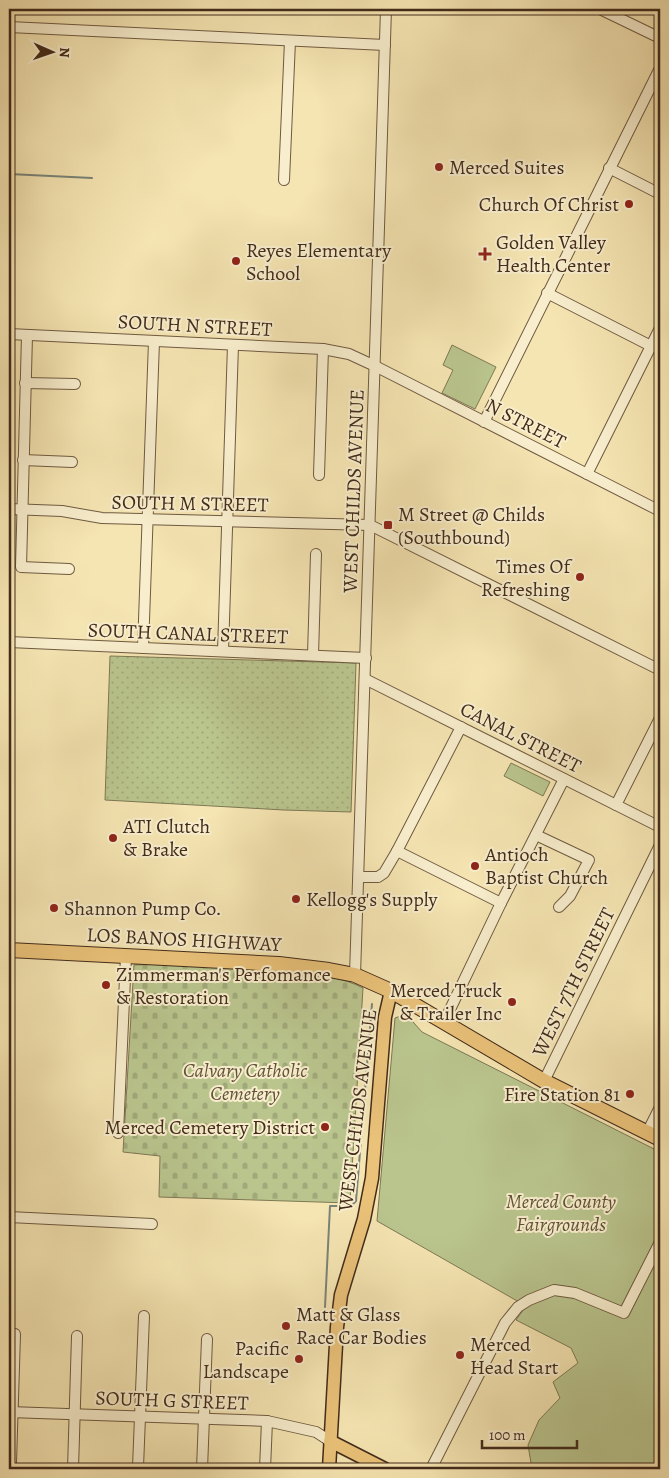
<svg xmlns="http://www.w3.org/2000/svg" width="669" height="1478" font-family="Alegreya,serif">
<style>
.grass{fill:url(#grass-dots);stroke:#7e7854}
.cemetery{fill:url(#cemetery-stones);stroke:#7e7854}
.park{fill:#bac58e;stroke:#7e7854}
.lines{fill:none;stroke-linecap:round;stroke-linejoin:round}
.stream{stroke:#7a8379;stroke-width:2}
.minor-casing{stroke:#6f5a41;stroke-width:12}
.major-casing{stroke:#422b1b;stroke-width:15}
.highway-casing{stroke:#422b1b;stroke-width:16}
.minor{stroke:#f8eecd;stroke-width:10}
.major{stroke:#eac279;stroke-width:12}
.highway{stroke:#eac279;stroke-width:14}
.poi-dot{fill:#8f2418;stroke:#f8eecd;stroke-width:2}
.labels{text-anchor:middle;stroke-width:4;stroke-linejoin:round;paint-order:stroke}
.poi-label{font-size:20px;fill:#422b1b;stroke:#f8eecd;text-anchor:start}
.street-label{font-size:20px;fill:#422b1b;stroke:#f8eecd}
.park-label{font-size:20px;font-style:italic;fill:#605238;stroke:#f8eecd}
</style>
<defs>
<pattern id="grass-dots" width="8" height="8" patternUnits="userSpaceOnUse" patternTransform="scale(1.25)"><rect width="8" height="8" fill="#bac58e"/><path d="M2 2h.1M6 6h.1" fill="none" stroke="#a1a97a" stroke-width="1.8" stroke-linecap="round"/></pattern>
<pattern id="cemetery-stones" width="16" height="16" patternUnits="userSpaceOnUse" patternTransform="scale(1.25)"><rect width="16" height="16" fill="#bac58e"/><path d="M2 7V4a2 2 0 0 1 4 0v3zM10 15v-3a2 2 0 0 1 4 0v3z" fill="#a1a97a"/></pattern>
</defs>
<rect width="100%" height="100%" fill="#f5e5b2"/>
<filter id="stains"><feTurbulence type="fractalNoise" baseFrequency=".004" numOctaves="4"/><feColorMatrix values="0 0 0 0 .2 0 0 0 0 .09 0 0 0 0 .02 0 0 0 .5 -.17"/></filter>
<radialGradient id="worn" r=".72"><stop offset=".6" stop-color="#630" stop-opacity="0"/><stop offset="1" stop-color="#630" stop-opacity=".3"/></radialGradient>
<path class="grass" d="M110,656l246,7 -5,149 -67,-2 -179,-10z"/>
<path class="cemetery" d="M167,964c43,3 87,4 130,9 23,2 45,4 66,15l-13,215 -191,-6 1,-41 -37,-4 11,-187z"/>
<g class="park">
<path d="M452,345l44,22 -21,42 -33,-16 11,-23 -10,-5z"/>
<path d="M511,763l39,19 -7,14 -39,-20z"/>
<path d="M406,1014l16,18 238,120v317h-128l-4,-24 11,-25 21,-22 -7,-16 25,-19 -7,-15 -55,-28 10,-14 -149,-85 18,-203z"/>
</g>
<g class="lines">
<g class="stream">
<path d="M9,174l83,4"/>
<path d="M325,1307l5,-101h21l5,-5 16,-197"/>
</g>
<g class="minor-casing">
<g id="minor">
<path d="M600,9l60,29"/>
<path d="M9,27l376,18"/>
<path d="M609,168l51,26"/>
<path d="M284,180l6,-139"/>
<path d="M547,293l104,53"/>
<path d="M9,334l314,15 26,5 26,12 285,145"/>
<path d="M27,335l-6,232 48,2"/>
<path d="M25,383l50,1"/>
<path d="M484,422l176,-354"/>
<path d="M23,460l49,2"/>
<path d="M587,474l73,-146"/>
<path d="M319,475l4,-126"/>
<path d="M9,509l53,2 40,7 268,7 290,145"/>
<path d="M9,642l357,16"/>
<path d="M143,648l11,-307"/>
<path d="M223,651l10,-306"/>
<path d="M313,655l3,-101"/>
<path d="M365,679l295,148"/>
<path d="M616,805l44,-87"/>
<path d="M536,835l53,25 -19,36 -11,11"/>
<path d="M397,851l104,52"/>
<path d="M359,877h19l6,-4 13,-22 64,-124"/>
<path d="M355,975l31,-966"/>
<path d="M444,1022l57,-119 63,-124"/>
<path d="M544,1081l116,-236"/>
<path d="M118,1133l8,-177"/>
<path d="M647,1133l13,-26"/>
<path d="M9,1217l143,7"/>
<path d="M9,1412l258,9 49,11 14,9"/>
<path d="M11,1462l4,-128"/>
<path d="M138,1467l6,-151"/>
<path d="M73,1469l4,-133"/>
<path d="M202,1469l5,-130"/>
<path d="M265,1469l2,-48"/>
<path d="M431,1469l74,-146 13,-16 11,-7 25,-10 21,3 49,20 36,-71"/>
</g>
</g>
<g class="major-casing">
<g id="major">
<path d="M330,1441l55,28"/>
<path d="M329,1469l8,-142 4,-32 23,-76 8,-41 13,-161 6,-26"/>
</g>
</g>
<g class="highway-casing">
<path id="highway" d="M9,950l270,14 50,6 26,5 36,16 153,90 116,58"/>
</g>
<use href="#minor" class="minor"/>
<use href="#major" class="major"/>
<use href="#highway" class="highway"/>
</g>
<g class="poi-dot">
<circle cx="439" cy="167" r="5"/>
<circle cx="629" cy="204" r="5"/>
<path d="M482.5 246.5h5v5h5v5h-5v5h-5v-5h-5v-5h5z"/>
<circle cx="236" cy="261" r="5"/>
<rect x="383" y="520" width="10" height="10" rx="2.5"/>
<circle cx="580" cy="577" r="5"/>
<circle cx="113" cy="838" r="5"/>
<circle cx="475" cy="866" r="5"/>
<circle cx="296" cy="899" r="5"/>
<circle cx="54" cy="908" r="5"/>
<circle cx="106" cy="985" r="5"/>
<circle cx="512" cy="1002" r="5"/>
<circle cx="630" cy="1094" r="5"/>
<circle cx="325" cy="1127" r="5"/>
<circle cx="286" cy="1326" r="5"/>
<circle cx="460" cy="1355" r="5"/>
<circle cx="299" cy="1359" r="5"/>
</g>
<g class="labels">
<g class="poi-label">
<text x="449" y="174">Merced Suites</text>
<text x="619" y="211" text-anchor="end">Church Of Christ</text>
<text x="496" y="249">Golden Valley<tspan x="496" dy="23">Health Center</tspan></text>
<text x="246" y="257">Reyes Elementary<tspan x="246" dy="23">School</tspan></text>
<text x="398" y="521">M Street @ Childs<tspan x="398" dy="23">(Southbound)</tspan></text>
<text x="570" y="573" text-anchor="end">Times Of<tspan x="570" dy="23">Refreshing</tspan></text>
<text x="123" y="833">ATI Clutch<tspan x="123" dy="23">&amp; Brake</tspan></text>
<text x="485" y="861">Antioch<tspan x="485" dy="23">Baptist Church</tspan></text>
<text x="306" y="906">Kellogg's Supply</text>
<text x="64" y="915">Shannon Pump Co.</text>
<text x="116" y="981">Zimmerman's Perfomance<tspan x="116" dy="23">&amp; Restoration</tspan></text>
<text x="502" y="997" text-anchor="end">Merced Truck<tspan x="502" dy="23">&amp; Trailer Inc</tspan></text>
<text x="620" y="1101" text-anchor="end">Fire Station 81</text>
<text x="315" y="1134" text-anchor="end">Merced Cemetery District</text>
<text x="296" y="1321">Matt &amp; Glass<tspan x="296" dy="23">Race Car Bodies</tspan></text>
<text x="470" y="1351">Merced<tspan x="470" dy="23">Head Start</tspan></text>
<text x="289" y="1355" text-anchor="end">Pacific<tspan x="289" dy="23">Landscape</tspan></text>
</g>
<g class="street-label">
<text transform="translate(195 325) rotate(3)" y="7">SOUTH N STREET</text>
<text transform="translate(526 423) rotate(27)" y="7">N STREET</text>
<text transform="translate(353 491) rotate(-88)" y="7">WEST CHILDS AVENUE</text>
<text transform="translate(190 503) rotate(1)" y="7">SOUTH M STREET</text>
<text transform="translate(188 633) rotate(2)" y="7">SOUTH CANAL STREET</text>
<text transform="translate(521 737) rotate(27)" y="7">CANAL STREET</text>
<text transform="translate(184 939) rotate(3)" y="7">LOS BANOS HIGHWAY</text>
<text transform="translate(573 982) rotate(-64)" y="7">WEST 7TH STREET</text>
<text transform="translate(357 1110) rotate(-83)" y="7">WEST CHILDS AVENUE</text>
<text transform="translate(172 1400) rotate(2)" y="7">SOUTH G STREET</text>
</g>
<g class="park-label">
<text x="245" y="1077">Calvary Catholic<tspan x="245" dy="23">Cemetery</tspan></text>
<text x="561" y="1208">Merced County<tspan x="561" dy="23">Fairgrounds</tspan></text>
</g>
</g>
<rect width="669" height="1478" fill="none" stroke="#f5e5b2" stroke-width="30"/>
<rect x="10" y="10" width="649" height="1458" fill="none" stroke="#422b1b" stroke-width="2.5"/>
<rect x="15" y="15" width="639" height="1448" fill="none" stroke="#422b1b"/>
<g transform="translate(52 52) rotate(92)" stroke="#f8eecd" stroke-width="4" paint-order="stroke">
<path d="M0-4L9 19L0 12L-9 19Z" fill="#422b1b"/>
<text y="-8" font-size="14" font-weight="bold" text-anchor="middle" fill="#422b1b">N</text>
</g>
<path d="M482 1440v8h95v-8" fill="none" stroke="#422b1b" stroke-width="2.5"/>
<text x="489" y="1440" font-size="15" fill="#422b1b" stroke="#f8eecd" stroke-width="4" paint-order="stroke">100 m</text>
<rect width="100%" height="100%" filter="url(#stains)"/>
<rect width="100%" height="100%" fill="url(#worn)"/>
</svg>
